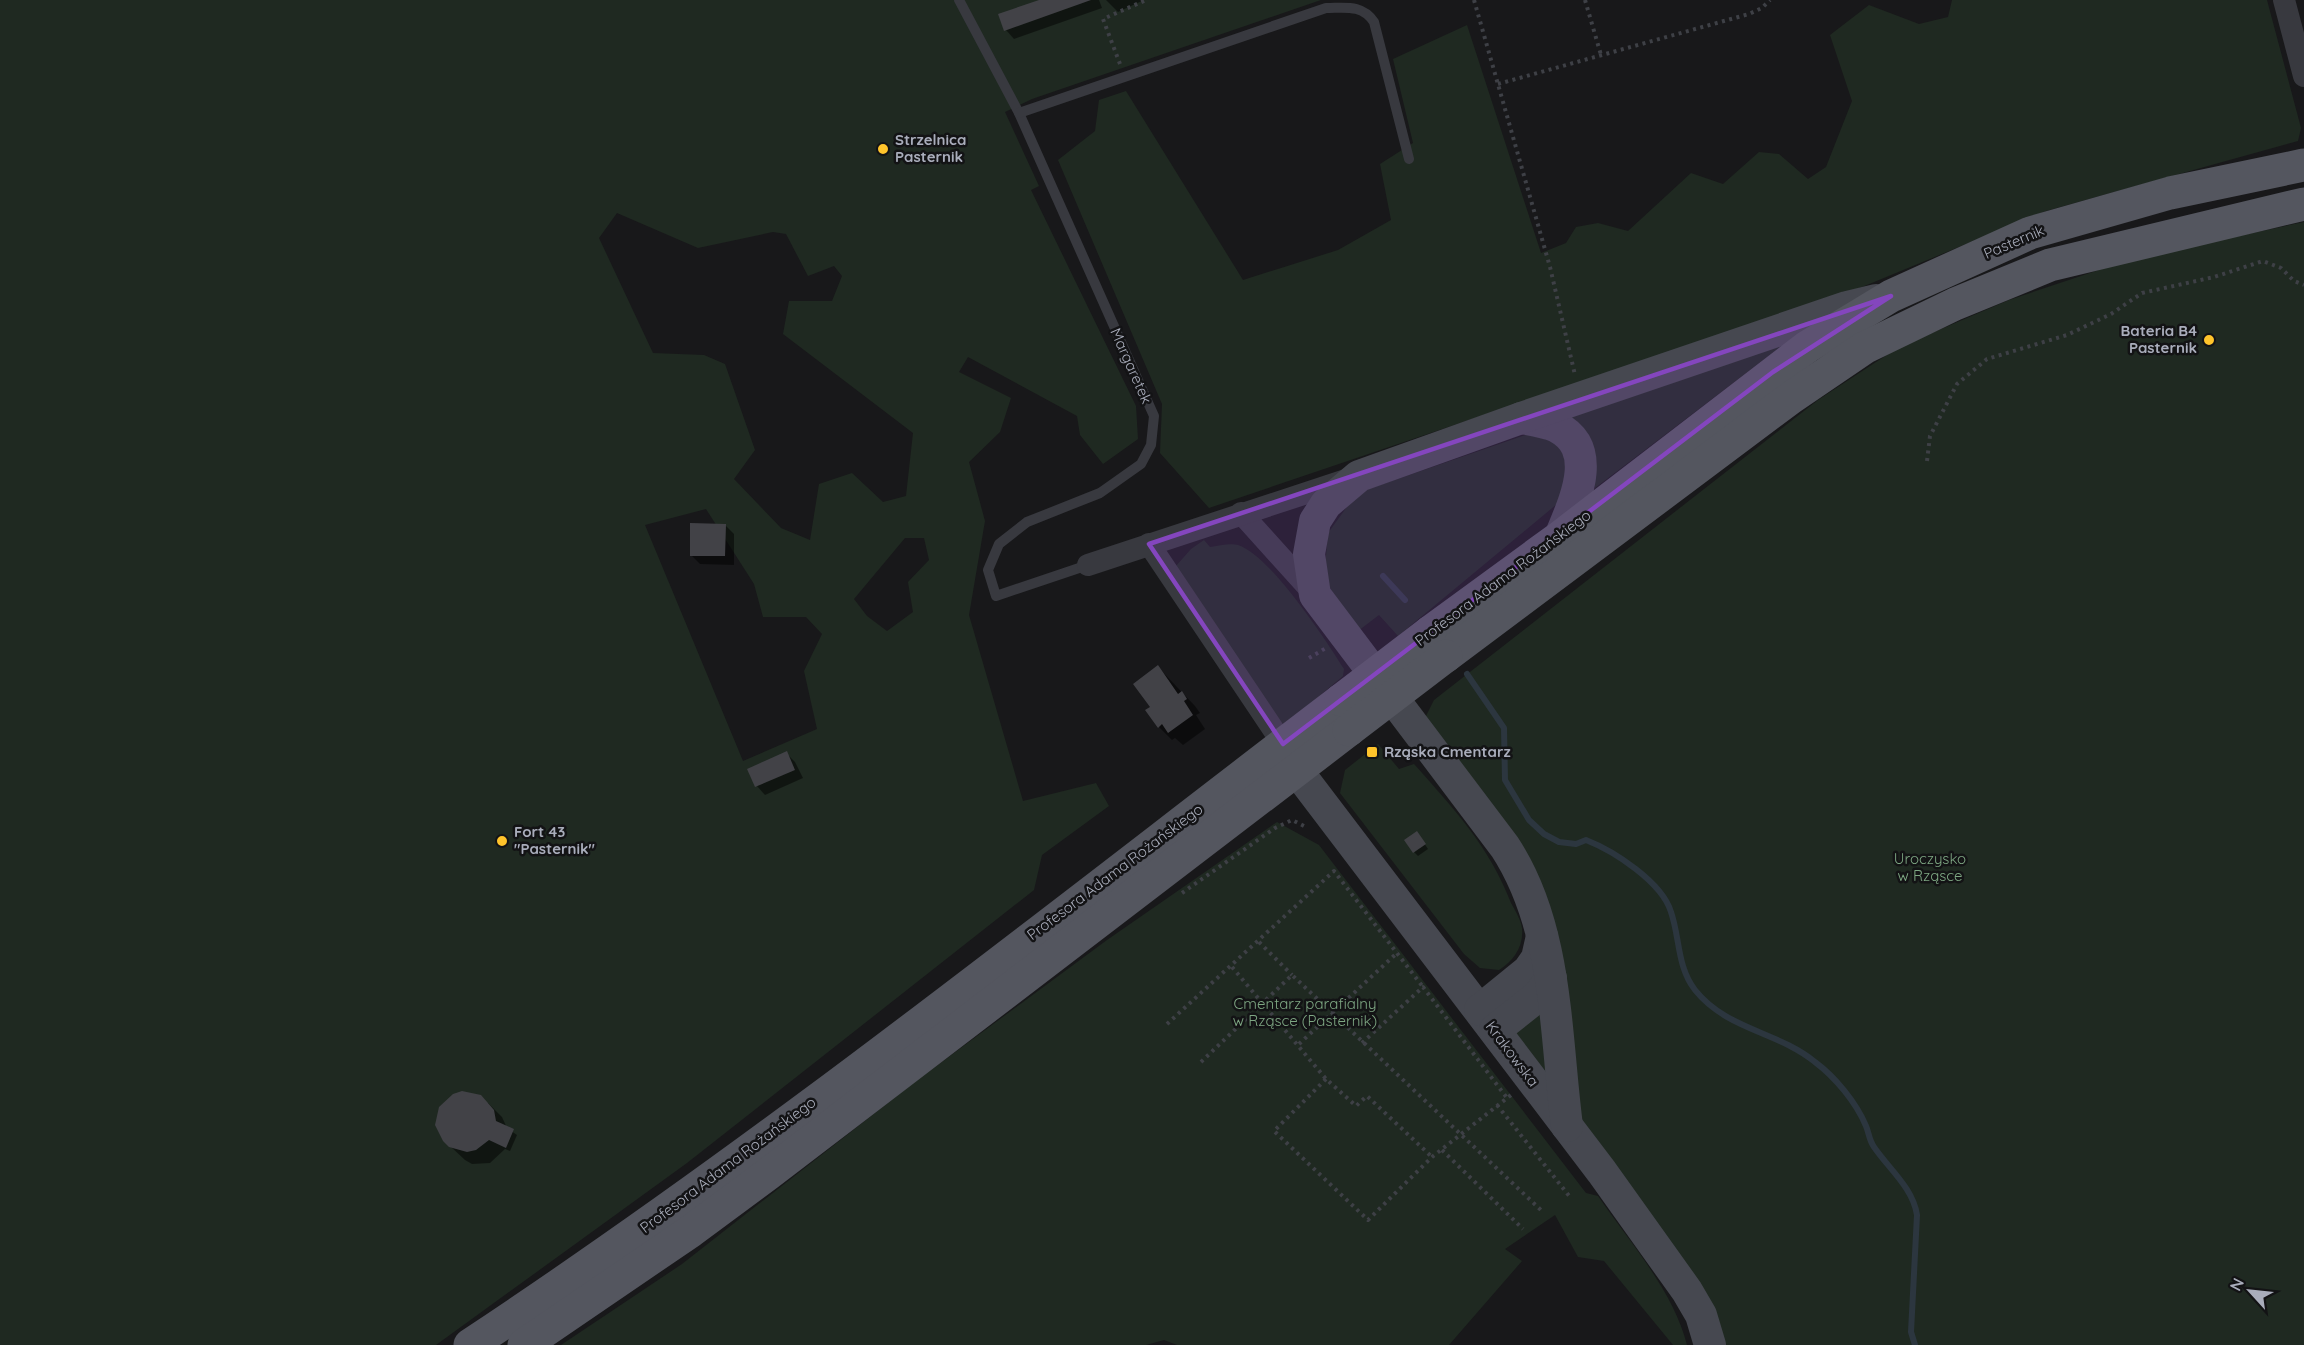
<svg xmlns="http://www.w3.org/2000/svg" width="2304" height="1345" font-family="Quicksand,sans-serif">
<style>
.green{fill:#1f2921;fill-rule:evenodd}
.shadow{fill:#0007}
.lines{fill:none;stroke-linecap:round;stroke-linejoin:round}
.stream{stroke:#2c363f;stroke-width:6}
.building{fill:#424247}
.path{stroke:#3e4046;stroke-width:4;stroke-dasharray:3 4.5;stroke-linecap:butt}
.lane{stroke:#38393f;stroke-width:10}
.street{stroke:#38393f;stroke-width:22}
.secondary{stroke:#464850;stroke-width:32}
.primary{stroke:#54565f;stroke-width:33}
.primary-bridge{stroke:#54565f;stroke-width:33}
.marked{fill:#8446be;fill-opacity:0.2;stroke:#8446be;stroke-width:4.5;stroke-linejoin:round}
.poi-dot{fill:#ffc42b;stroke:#131315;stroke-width:2}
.labels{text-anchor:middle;stroke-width:5;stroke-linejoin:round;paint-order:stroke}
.poi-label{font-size:15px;font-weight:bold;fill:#a9adbb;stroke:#131315;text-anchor:start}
.street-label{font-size:15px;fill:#a9adbb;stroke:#131315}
.park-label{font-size:15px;fill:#7ea783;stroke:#131315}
</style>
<rect width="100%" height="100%" fill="#18181a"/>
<g class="green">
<path d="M0,0h1321l-289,99 -27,13 34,74 -8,4 105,216 2,33 -35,25 -23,-29 -3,-19 -109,-59 -9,15 52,26 -11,34 -31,30 16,59 -16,94 54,186 73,-18 13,23 -67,49 -8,35 -347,273 -251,182h-436zM617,213l81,35 75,-16 13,2 22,42 26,-10 8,10 -10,25h-43l-6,33 130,99 -7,63 -23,6 -31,-29 -33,11 -9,56 -29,-12 -47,-49 21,-29 -30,-86 -21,-9 -51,-2 -54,-115zM706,509l48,75 9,33h43l16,17 -18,37 13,58 -74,32 -98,-236zM905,538h19l5,22 -21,22 5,30 -26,19 -20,-15 -13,-17z"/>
<path d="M1952,0h315l34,128 -3,13 -252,70 -184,76 -653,221 -49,-55 2,-49 -104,-244 37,-29 4,-31 27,-9 117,189 95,-30 53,-30 -11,-56 33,-21 -20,-84 74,-34 74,228 25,-10 10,-16 22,-4 30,8 63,-58 32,11 36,-32 20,2 29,25 18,-12 26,-66 -22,-66 39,-30 50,19 29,-7z"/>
<path d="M2304,222v1123h-582l-141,-221 -32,-218c-24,-71 -80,-127 -125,-186l10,-20 384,-300 81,-53 110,-47 126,-42z"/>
<path d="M1792,338l-197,150 -3,-30 -27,-41z"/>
<path d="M1531,433l30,13 11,28 -15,30 -159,132 -19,-21 -21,16 -34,-52 4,-46 29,-40z"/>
<path d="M1204,540l6,7c8,-1 20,-4 28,-2 33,11 87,94 106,124l-1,7 -58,49 -13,-9 -96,-150 15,-17z"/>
<path d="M1378,744l21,25 15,-5c40,45 75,82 97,139 4,7 10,17 11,25 2,19 -9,33 -23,42l-19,-2 -16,-14 -124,-161 5,-23z"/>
<path d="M1277,822l42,23 267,348 12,3c31,45 76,96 89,149h-14l-69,-84 -26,-4 -23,-42 -50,34 17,12 -73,84h-272l-13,-5 -18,5h-585l121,-81 230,-180 195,-144z"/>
<path d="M1540,1008l10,73 -40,-48z"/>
</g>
<g class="shadow">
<path d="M1043,0h56l3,8 -88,31 -8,-9 -6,-15z"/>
<path d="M1106,0h38l-26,12z"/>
<path d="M725,525l9,9v31l-34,-1 -9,-9z"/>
<path d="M1158,667l37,39 5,7 -4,2 9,14 -22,16 -8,-7 -3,2 -13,-13 -7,-19z"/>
<path d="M786,753l9,9 8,16 -38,17 -8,-9z"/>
<path d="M1420,837l8,12 -10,7 -4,-4z"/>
<path d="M488,1103l14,14 5,11 10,7 -7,16 -5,-2 -15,14 -18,1 -7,-4 -15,-14z"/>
</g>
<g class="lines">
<g class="stream">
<path d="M1383,576l22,24"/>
<path d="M1467,674l37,54 1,52 24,40 15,14 15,8 17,2 10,-4c28,11 76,42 85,72 9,26 6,55 24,78 32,40 82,41 120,72 20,15 41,40 51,64 3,7 3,14 8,21 15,22 39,41 43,68l-6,117 4,13"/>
</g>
</g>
<g class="building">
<path d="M1039,0h52l-87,31 -6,-17z"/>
<path d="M690,523l36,1 -1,32h-35z"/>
<path d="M1158,665l20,29 4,-3 5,8 -3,2 9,14 -25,18 -6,-9 -4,4 -13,-18 5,-3 -17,-23z"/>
<path d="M787,751l8,19 -40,17 -8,-18z"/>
<path d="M1417,831l9,13 -13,9 -9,-13z"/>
<path d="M462,1091l19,4 13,15 2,11 18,8 -8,19 -17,-8 -13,10 -9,2 -18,-5 -6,-6 -8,-16 4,-18 14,-13z"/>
</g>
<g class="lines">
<g class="path">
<path d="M1474,0l76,267 25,108"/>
<path d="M1585,0l16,55"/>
<path d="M1120,64l-17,-45 43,-19"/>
<path d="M1498,84l251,-70 13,-6 8,-8"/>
<path d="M1927,461l3,-25 27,-52 30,-25 80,-24 44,-21 31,-21 72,-16 49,-16 18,7 13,13 10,4"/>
<path d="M1309,658l17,-10"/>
<path d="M1182,893l93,-65 17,-8 14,7"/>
<path d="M1259,942l33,33"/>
<path d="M1232,967l94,112 30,27 11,-10 65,61"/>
<path d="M1167,1024l167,-153 89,116"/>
<path d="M1362,1043l61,-56 84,111"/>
<path d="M1299,1044l99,-92"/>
<path d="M1201,1062l91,-87 251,237"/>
<path d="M1326,1079l-52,52 94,89 64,-63 79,-62"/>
<path d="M1497,1105l73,92"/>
<path d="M1442,1150l81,79"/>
</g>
<g class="lane">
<path d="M959,0l60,113 135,303 -3,29 -10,19 -41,29 -73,29 -28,22 -11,26 8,26 92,-31"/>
<path d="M1019,113l307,-105c19,0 36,-4 48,14l35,137"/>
</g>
<g class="street">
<path d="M2284,0l20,76"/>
<path d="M1241,513l74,82"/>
<path d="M1149,544l134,200"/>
<path d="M1088,565l261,-86"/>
</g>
<g class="secondary">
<path d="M1521,418c11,2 25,4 36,9 44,23 16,77 3,110"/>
<path d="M1298,772l304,400 85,119 14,24 9,30"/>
<path d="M1480,1010l48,-39 9,-13 5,-22"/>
<path d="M1495,1030l43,-34 13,-18"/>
<path d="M1567,1126c-12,-93 -9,-198 -62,-279l-190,-252 -6,-41 6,-33 11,-17 33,-28 162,-58 326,-111 29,-7"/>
</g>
<g class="primary">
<path d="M1430,632l130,-95 247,-190 84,-51 139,-63 140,-40 134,-28"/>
<path d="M1446,656l346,-259 72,-49 91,-44 95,-39 254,-61"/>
<path d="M470,1345c301,-199 584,-426 871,-645"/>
<path d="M524,1345l167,-114 77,-57 581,-444"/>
</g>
<g class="primary-bridge">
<path d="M1341,700l89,-68"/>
<path d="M1349,730l97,-74"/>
</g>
</g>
<path class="marked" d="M1891,296l-118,76 -490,372 -134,-200z"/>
<g class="poi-dot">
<circle cx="883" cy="149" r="6"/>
<circle cx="2209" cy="340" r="6"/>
<rect x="1366" y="746" width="12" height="12" rx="3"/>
<circle cx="502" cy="841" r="6"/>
</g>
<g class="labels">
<g class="poi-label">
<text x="895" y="145">Strzelnica<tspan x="895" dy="17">Pasternik</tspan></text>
<text x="2197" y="336" text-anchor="end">Bateria B4<tspan x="2197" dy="17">Pasternik</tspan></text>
<text x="1384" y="757">Rząska Cmentarz</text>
<text x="514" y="837">Fort 43<tspan x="514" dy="17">"Pasternik"</tspan></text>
</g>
<g class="street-label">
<text transform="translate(2014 242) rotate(-23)" y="5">Pasternik</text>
<text transform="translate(1131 366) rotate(66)" y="5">Margaretek</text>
<text transform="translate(1503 578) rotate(-37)" y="5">Profesora Adama Rożańskiego</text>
<text transform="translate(1115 872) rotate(-37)" y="5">Profesora Adama Rożańskiego</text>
<text transform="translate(1512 1054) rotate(53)" y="5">Krakowska</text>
<text transform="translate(728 1165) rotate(-37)" y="5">Profesora Adama Rożańskiego</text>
</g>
<g class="park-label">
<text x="1930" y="864">Uroczysko<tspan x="1930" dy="17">w Rząsce</tspan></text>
<text x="1305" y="1009">Cmentarz parafialny<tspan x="1305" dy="17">w Rząsce (Pasternik)</tspan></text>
</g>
</g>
<g transform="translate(2250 1291) rotate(297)" stroke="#131315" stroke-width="4.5" paint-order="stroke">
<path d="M0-4.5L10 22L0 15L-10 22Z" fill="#a9adbb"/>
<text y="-9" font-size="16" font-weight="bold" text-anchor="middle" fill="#a9adbb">N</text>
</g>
</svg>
